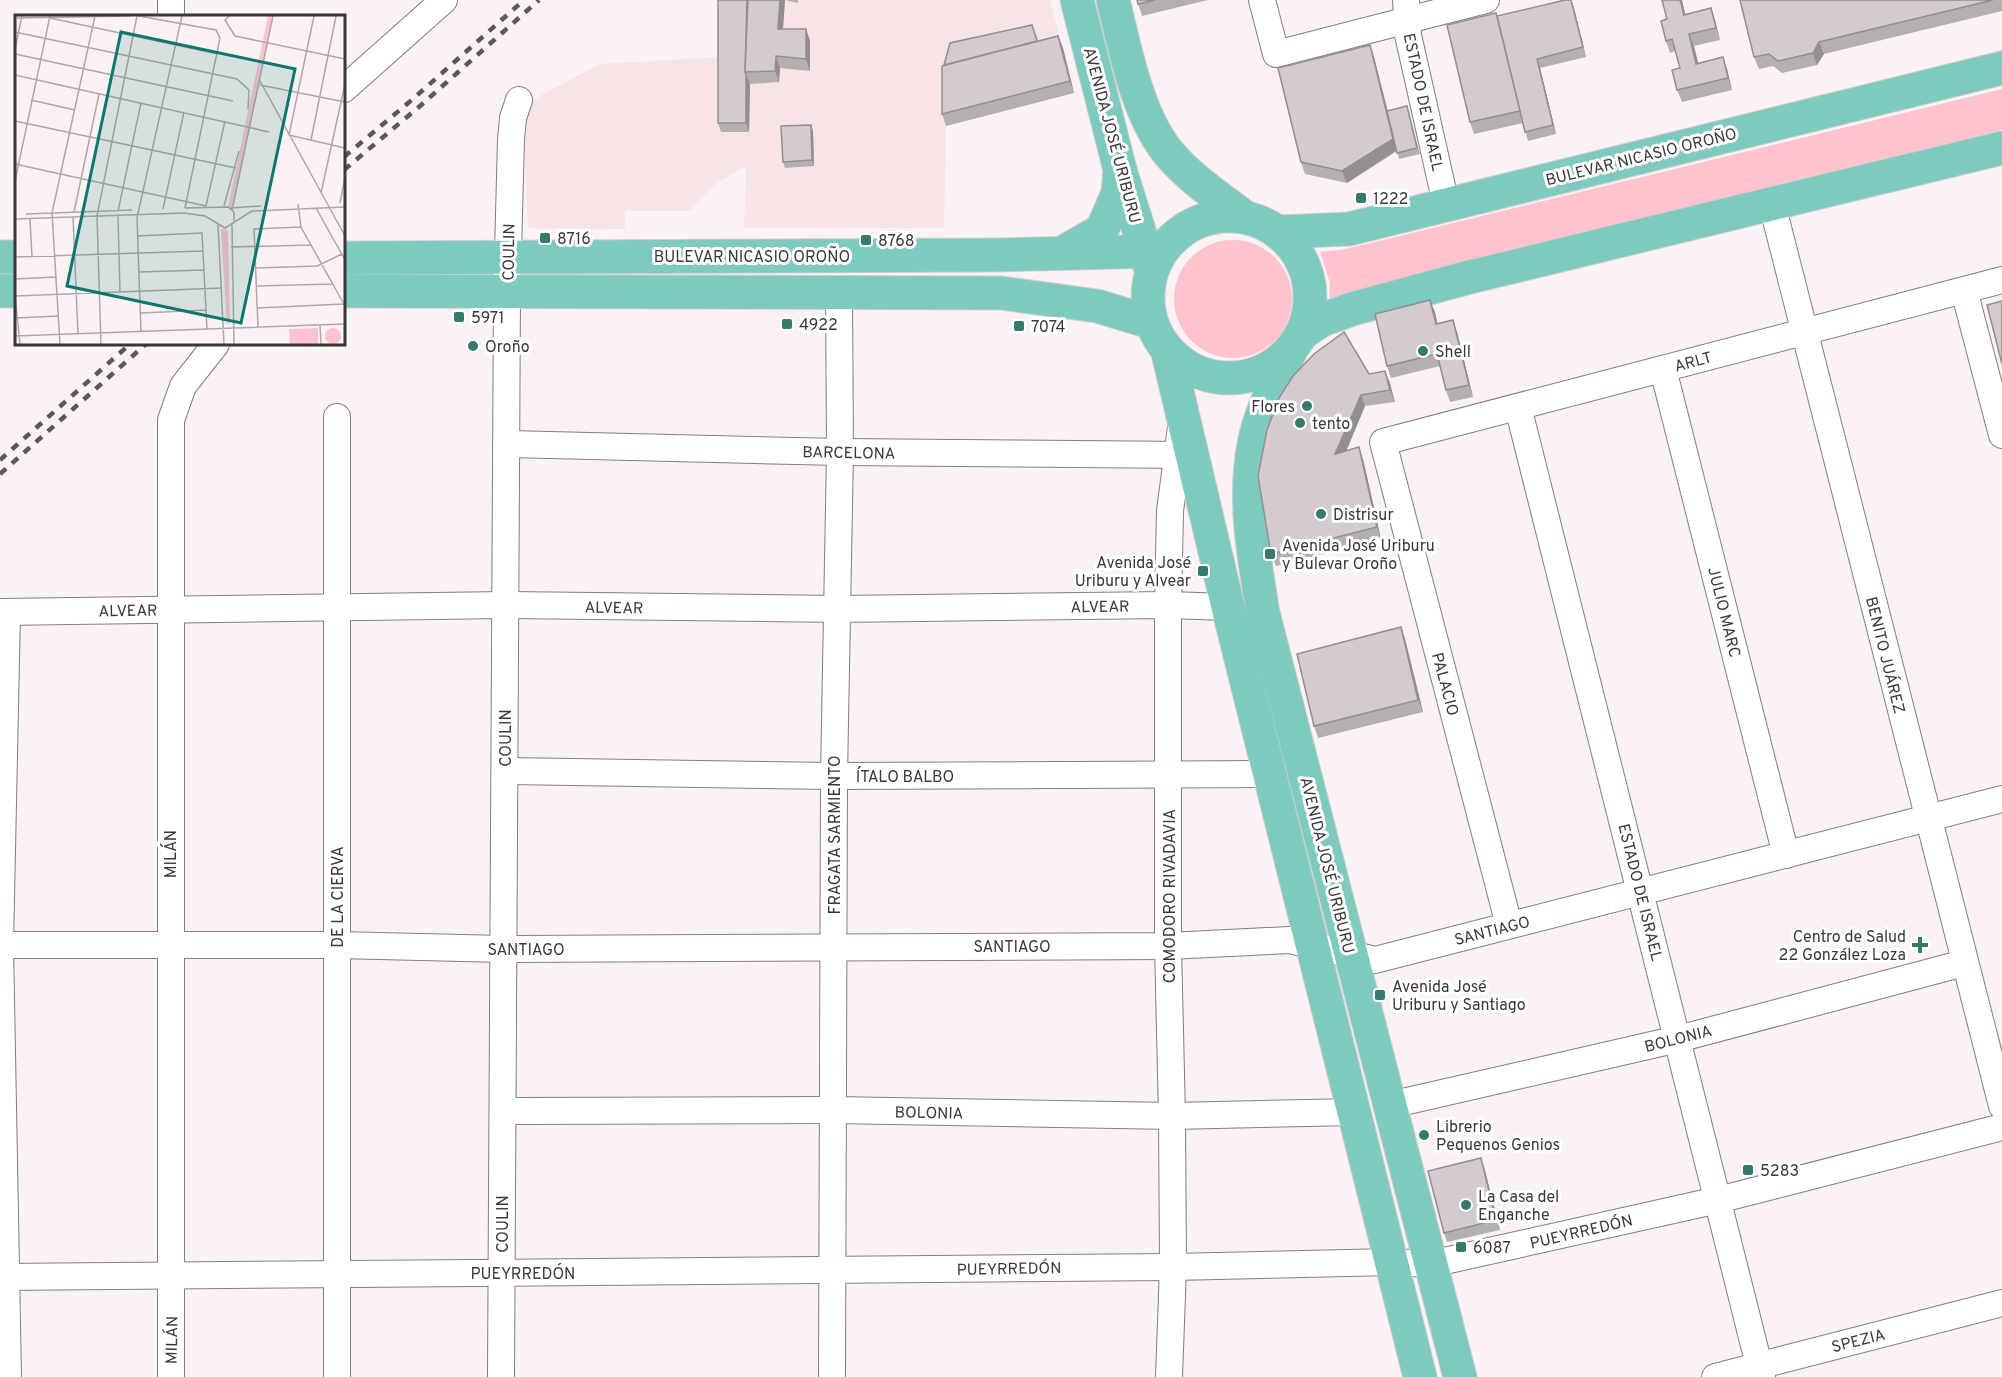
<svg xmlns="http://www.w3.org/2000/svg" width="2002" height="1377" font-family="Overpass,sans-serif">
<style>
.built{fill:#f6e4e7}
.green{fill:#fec3ce}
.lines{fill:none;stroke-linecap:round;stroke-linejoin:round}
.minor-casing{stroke:#847c7e;stroke-width:28}
.major-casing{stroke:#d0cfcf;stroke-width:35}
.minor{stroke:#fff;stroke-width:26}
.major{stroke:#7fcabe;stroke-width:33}
.rail{stroke:#5c5859;stroke-width:4.5;stroke-dasharray:8 8;stroke-linecap:butt}
.wall{fill:#b5afb0}
.shaded-wall{fill:#948e90}
.building{fill:#d3cbcd;stroke:#948e90;stroke-width:1.5}
.poi-dot{fill:#367a6e;stroke:#fff;stroke-width:2}
.labels{text-anchor:middle;stroke-width:6;stroke-linejoin:round;paint-order:stroke}
.street-label{font-size:16px;fill:#3a3738;stroke:#fff}
.poi-label{font-size:16px;fill:#3a3738;stroke:#fff;text-anchor:start}
.inset-road{fill:none;stroke:#aea7a9;stroke-width:1.5}
.view{fill:#0f766e;fill-opacity:0.15;stroke:#0f766e;stroke-width:3}
.inset-edge{fill:none;stroke:#3a3738;stroke-width:3}
</style>
<rect width="100%" height="100%" fill="#fbf2f4"/>
<path class="built" d="M751,0h299l24,93 -128,33 -2,102h-200l2,-62 -26,15 -30,30h-65v18l-97,-1 -5,-123 77,-41 121,-7z"/>
<g class="green">
<path d="M2002,89v41l-605,151 -68,22 1,-20 -10,-31 20,-2 31,-7z"/>
<circle cx="1233" cy="299" r="59"/>
</g>
<g class="lines">
<g class="minor-casing">
<g id="minor">
<path d="M171,0v16"/>
<path d="M1262,0l14,54 210,-54"/>
<path d="M1406,0l2,35 38,169"/>
<path d="M344,89l100,-89"/>
<path d="M1772,204l230,902"/>
<path d="M1964,290l38,145"/>
<path d="M1663,369l123,486"/>
<path d="M1518,407l244,970"/>
<path d="M337,417v960"/>
<path d="M506,444l334,8 352,3"/>
<path d="M0,612l506,-7 332,4 330,-4 60,2"/>
<path d="M7,612l-7,333 8,432"/>
<path d="M505,771l329,5 436,-2"/>
<path d="M1509,925l-126,-483 619,-162"/>
<path d="M0,945h337l167,4 664,-3 122,-6 85,20 627,-161"/>
<path d="M1390,1105l288,-66 286,-76"/>
<path d="M503,1111l331,-1 338,6 182,-4"/>
<path d="M0,1277l1173,-10 219,-5 39,2 287,-64 284,-73"/>
<path d="M171,1377v-957l12,-34 33,-42"/>
<path d="M501,1377l6,-1086 4,-152 2,-21 6,-18"/>
<path d="M832,1377l2,-601 6,-324 -1,-159"/>
<path d="M1169,1377l4,-110 -1,-151 -4,-170v-341l2,-94 11,-84"/>
<path d="M1715,1377l287,-74"/>
</g>
</g>
<g class="major-casing">
<g id="major">
<path d="M1077,0l43,170 31,99"/>
<path d="M1113,0c12,48 23,111 54,151 21,26 50,45 76,65"/>
<circle cx="1229" cy="297" r="81"/>
<path d="M1278,232l71,-3 653,-161"/>
<path d="M1062,253l40,-23 16,-37 2,-23"/>
<path d="M0,257h16"/>
<path d="M344,258l650,-3 167,-4"/>
<path d="M0,291h16"/>
<path d="M344,291l657,2 96,13 53,16"/>
<path d="M1304,332l18,-12 30,-11 114,-31 536,-130"/>
<path d="M1168,353l60,254 192,770"/>
<path d="M1289,354c-13,29 -29,58 -35,90 -11,56 0,113 9,169l197,764"/>
</g>
</g>
<use href="#minor" class="minor"/>
<use href="#major" class="major"/>
<g class="rail">
<path d="M344,157l70,-59 110,-98"/>
<path d="M344,170l76,-64 119,-106"/>
<path d="M0,460l130,-116"/>
<path d="M0,474l146,-130"/>
</g>
</g>
<g class="wall">
<path d="M718,0h80v3l-13,-3 -2,29h23l4,12v30l-30,-3 -1,14 -29,2 -1,48h-28l-3,-9z"/>
<path d="M1137,0h71l-66,16z"/>
<path d="M1571,0l3,8 12,49 -46,11 16,66 -28,7 -5,-18 -49,11 -4,-12 27,-106z"/>
<path d="M1682,0l3,14 30,6 5,20 -26,6 4,17 29,6 5,21 -50,12 -5,-12 3,-22 -5,-17 -5,2 -4,-12 1,-22z"/>
<path d="M1740,0h262v11l-178,43 -7,11 -35,8 -9,-7 -14,3 -5,-12z"/>
<path d="M1036,34l2,7 20,-5 5,12 11,45 -128,33 -4,-12z"/>
<path d="M1370,45l4,12 14,54 19,-5 13,48 -21,5 -2,-8 -50,32 -42,-9 -4,-12z"/>
<path d="M811,125l2,6 1,35 -29,2 -2,-6z"/>
<path d="M1435,312l2,11 20,9 16,65 -23,5 -4,-12 -6,-24 -49,12 -4,-12z"/>
<path d="M1385,371l10,31 -30,4 -19,45 17,8 18,80 -105,27 -5,-12 98,-180z"/>
<path d="M1401,627l4,12 18,73 -105,26 -4,-12z"/>
<path d="M1484,1167l16,63 -53,12 -3,-9z"/>
</g>
<g class="shaded-wall">
<path d="M780,0h5l-3,41 -4,-12z"/>
<path d="M1571,0l3,8 12,49 -3,-10z"/>
<path d="M1680,0h2l6,27 -4,-12z"/>
<path d="M1711,8l4,12 5,20 -4,-12z"/>
<path d="M806,29l4,12v30l-4,-12z"/>
<path d="M1689,34l5,12 7,29 -5,-11z"/>
<path d="M1058,36l5,12 11,45 -4,-12z"/>
<path d="M1819,42l5,12 -7,11 -4,-12z"/>
<path d="M1370,45l4,12 23,93 -50,33 -5,-12z"/>
<path d="M776,56l4,12 -1,14 -4,-11z"/>
<path d="M1723,57l4,12 5,21 -4,-12z"/>
<path d="M1537,59l3,9 16,66 -3,-9z"/>
<path d="M746,75l4,9 -1,48 -3,-9z"/>
<path d="M811,125l2,6 1,35 -2,-6z"/>
<path d="M1430,300l5,12 5,24 -4,-12z"/>
<path d="M1453,320l4,12 16,65 -4,-12z"/>
<path d="M1385,371l5,12 5,19 -5,-12z"/>
<path d="M1361,395l4,11 -25,60 -5,-12z"/>
<path d="M1359,447l4,12 18,80 -4,-12z"/>
<path d="M1401,627l4,12 18,73 -5,-12z"/>
<path d="M1481,1158l3,9 16,63 -4,-10z"/>
</g>
<g class="building">
<path d="M718,0h29l-2,72 1,3v48h-28z"/>
<path d="M748,0h32l-2,29h28v30l-30,-3 -1,15 -30,1z"/>
<path d="M1137,0h18l-17,4z"/>
<path d="M1565,0h6l12,47 -46,12 16,66 -28,7 -28,-116z"/>
<path d="M1662,0h18l4,15 27,-7 5,20 -27,6 7,30 27,-7 5,21 -51,12 -5,-20 8,-2 -8,-29 -6,2 -5,-20 6,-2z"/>
<path d="M1740,0h253l-174,42 -6,11 -35,8 -9,-7 -15,3z"/>
<path d="M1496,13l24,98 -50,11 -23,-97z"/>
<path d="M1032,25l5,16 -93,24 6,-22z"/>
<path d="M1058,36l12,45 -128,33v-48z"/>
<path d="M1370,45l23,94 -51,32 -41,-9 -23,-94z"/>
<path d="M1407,106l10,42 -20,5 -10,-42z"/>
<path d="M811,125l1,35 -29,2 -2,-36z"/>
<path d="M1430,300l6,24 17,-4 16,65 -23,5 -9,-36 -50,12 -12,-52z"/>
<path d="M2002,301v63l-15,-59z"/>
<path d="M1344,332l25,42 16,-3 5,19 -29,5 -26,59 24,-7 18,80 -106,27 -13,-78 9,-46 12,-32 14,-22 21,-22z"/>
<path d="M1401,627l17,73 -104,26 -17,-72z"/>
<path d="M1481,1158l15,62 -52,13 -16,-62z"/>
</g>
<g class="poi-dot">
<rect x="1355" y="192" width="12" height="12" rx="3"/>
<rect x="539" y="232" width="12" height="12" rx="3"/>
<rect x="860" y="234" width="12" height="12" rx="3"/>
<rect x="453" y="311" width="12" height="12" rx="3"/>
<rect x="781" y="318" width="12" height="12" rx="3"/>
<rect x="1013" y="320" width="12" height="12" rx="3"/>
<circle cx="473" cy="346" r="6"/>
<circle cx="1423" cy="351" r="6"/>
<circle cx="1307" cy="406" r="6"/>
<circle cx="1300" cy="423" r="6"/>
<circle cx="1321" cy="514" r="6"/>
<rect x="1264" y="548" width="12" height="12" rx="3"/>
<rect x="1197" y="565" width="12" height="12" rx="3"/>
<path d="M1917 936h6v6h6v6h-6v6h-6v-6h-6v-6h6z"/>
<rect x="1374" y="989" width="12" height="12" rx="3"/>
<circle cx="1424" cy="1135" r="6"/>
<rect x="1742" y="1164" width="12" height="12" rx="3"/>
<circle cx="1466" cy="1205" r="6"/>
<rect x="1455" y="1241" width="12" height="12" rx="3"/>
</g>
<g class="labels">
<g class="street-label">
<text transform="translate(1424 102) rotate(78)" y="6">ESTADO DE ISRAEL</text>
<text transform="translate(1113 135) rotate(75)" y="6">AVENIDA JOSÉ URIBURU</text>
<text transform="translate(1641 156) rotate(-14)" y="6">BULEVAR NICASIO OROÑO</text>
<text transform="translate(508 252) rotate(-89)" y="6">COULIN</text>
<text x="752" y="262">BULEVAR NICASIO OROÑO</text>
<text transform="translate(1693 361) rotate(-15)" y="6">ARLT</text>
<text transform="translate(849 452) rotate(1)" y="6">BARCELONA</text>
<text transform="translate(1100 606) rotate(-1)" y="6">ALVEAR</text>
<text transform="translate(614 607) rotate(1)" y="6">ALVEAR</text>
<text transform="translate(128 610) rotate(-1)" y="6">ALVEAR</text>
<text transform="translate(1725 612) rotate(76)" y="6">JULIO MARC</text>
<text transform="translate(1886 655) rotate(76)" y="6">BENITO JUÁREZ</text>
<text transform="translate(1446 684) rotate(75)" y="6">PALACIO</text>
<text transform="translate(505 738) rotate(-90)" y="6">COULIN</text>
<text x="905" y="782">ÍTALO BALBO</text>
<text transform="translate(834 835) rotate(-90)" y="6">FRAGATA SARMIENTO</text>
<text transform="translate(170 854) rotate(-90)" y="6">MILÁN</text>
<text transform="translate(1328 865) rotate(76)" y="6">AVENIDA JOSÉ URIBURU</text>
<text transform="translate(1641 892) rotate(76)" y="6">ESTADO DE ISRAEL</text>
<text transform="translate(1169 896) rotate(-90)" y="6">COMODORO RIVADAVIA</text>
<text transform="translate(337 897) rotate(-90)" y="6">DE LA CIERVA</text>
<text transform="translate(1492 930) rotate(-14)" y="6">SANTIAGO</text>
<text x="1012" y="952">SANTIAGO</text>
<text x="526" y="955">SANTIAGO</text>
<text transform="translate(1678 1038) rotate(-14)" y="6">BOLONIA</text>
<text transform="translate(929 1112) rotate(1)" y="6">BOLONIA</text>
<text transform="translate(502 1224) rotate(-90)" y="6">COULIN</text>
<text transform="translate(1581 1231) rotate(-13)" y="6">PUEYRREDÓN</text>
<text transform="translate(1009 1268) rotate(-1)" y="6">PUEYRREDÓN</text>
<text x="523" y="1279">PUEYRREDÓN</text>
<text transform="translate(171 1340) rotate(-89)" y="6">MILÁN</text>
<text transform="translate(1858 1340) rotate(-14)" y="6">SPEZIA</text>
</g>
<g class="poi-label">
<text x="1373" y="204">1222</text>
<text x="557" y="244">8716</text>
<text x="878" y="246">8768</text>
<text x="471" y="323">5971</text>
<text x="799" y="330">4922</text>
<text x="1031" y="332">7074</text>
<text x="485" y="352">Oroño</text>
<text x="1435" y="357">Shell</text>
<text x="1295" y="412" text-anchor="end">Flores</text>
<text x="1312" y="429">tento</text>
<text x="1333" y="520">Distrisur</text>
<text x="1282" y="551">Avenida José Uriburu<tspan x="1282" dy="18">y Bulevar Oroño</tspan></text>
<text x="1191" y="568" text-anchor="end">Avenida José<tspan x="1191" dy="18">Uriburu y Alvear</tspan></text>
<text x="1906" y="942" text-anchor="end">Centro de Salud<tspan x="1906" dy="18">22 González Loza</tspan></text>
<text x="1392" y="992">Avenida José<tspan x="1392" dy="18">Uriburu y Santiago</tspan></text>
<text x="1436" y="1132">Librerio<tspan x="1436" dy="18">Pequenos Genios</tspan></text>
<text x="1760" y="1176">5283</text>
<text x="1478" y="1202">La Casa del<tspan x="1478" dy="18">Enganche</tspan></text>
<text x="1473" y="1253">6087</text>
</g>
</g>
<g transform="translate(15 15)">
<rect width="330" height="330" fill="#fbf2f4"/>
<path d="M253,1h5l-40,192 -5,-1zM206,214l7,1 2,93 -3,2zM310 321a8 8 0 1 1 16 0a8 8 0 1 1-16 0ZM303,313v16h-28l-1,-15z" fill="#fec3ce"/>
<path class="inset-road" d="M124,1l77,14 4,8 -35,170M214,1l-4,4 10,16 110,23M299,1l-25,119 56,13M2,3l113,-2M35,3l168,36M0,17l222,47 12,11 -1,19M0,34l7,-33M0,39l218,47M0,60l254,57M245,66l85,155M245,70l85,17M16,85l44,10M0,106l221,47M296,125l25,-124M0,149l191,42M0,166l35,-165M306,178l24,-109M325,188l5,-25M283,189l3,23 44,79M191,191l19,-85M209,191l15,-55M170,193l43,-1 6,5v9M215,193l31,-2M301,193l29,52M148,194l21,-97M217,195l41,-194M103,196l23,-108M59,197l25,-118M11,199l106,-4M103,201l2,76M58,202l5,117M0,204l169,-6 21,3 20,12 27,-17 93,-4M15,204l2,38M203,210l6,119M217,210l2,119M122,221l65,-3 5,96M216,232l80,-2M0,242l188,-6M241,253l61,-2 25,-12M124,257l65,-2M0,264l41,-2M242,271l75,-2M0,281l207,-8M0,281l5,48M242,293l87,-4M126,298l65,-3M0,303l44,-2M305,310l1,19M243,312l-4,-98 47,-2M126,317l-4,-114 45,-202M0,321l330,-12M45,329l-8,-131 43,-197M86,329l-4,-128 40,-200"/>
<path class="view" d="M106,17l174,37 -54,254 -174,-37z"/>
<rect width="330" height="330" class="inset-edge"/>
</g>
</svg>
